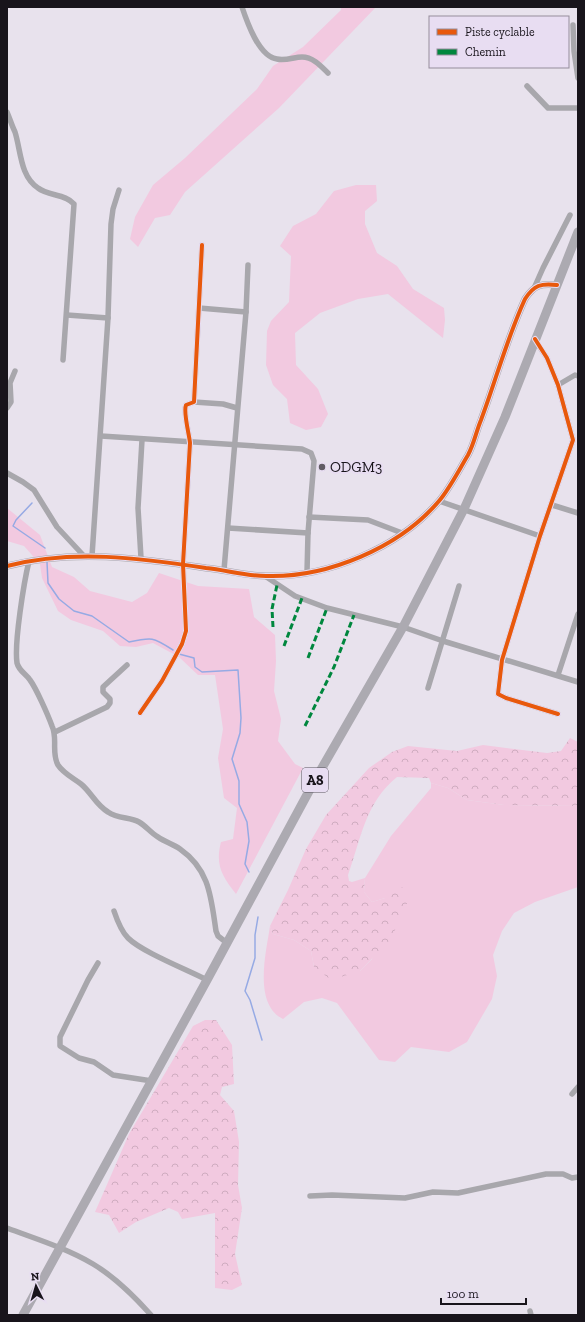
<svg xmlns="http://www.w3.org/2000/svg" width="585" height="1322" font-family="'Zilla Slab',serif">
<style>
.green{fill:#f2c9e0}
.forest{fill:url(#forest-crowns)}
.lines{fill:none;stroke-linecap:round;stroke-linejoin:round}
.stream{stroke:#96aae4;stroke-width:1.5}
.minor{stroke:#a8a7ac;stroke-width:5.5}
.tertiary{stroke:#a8a7ac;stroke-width:7}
.primary{stroke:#acaab1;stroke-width:9}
.quiet{stroke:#00873e;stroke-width:3;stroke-dasharray:6 3;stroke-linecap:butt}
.cycleway-casing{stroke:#e8ddf2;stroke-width:6}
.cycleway{stroke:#e8590c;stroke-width:4}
.poi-dot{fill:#615c64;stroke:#e8ddf2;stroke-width:1.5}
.labels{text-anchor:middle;stroke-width:4;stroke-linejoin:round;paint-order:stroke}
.shield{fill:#e8ddf2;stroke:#56505c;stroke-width:1}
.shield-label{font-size:14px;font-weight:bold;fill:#18141b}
.poi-label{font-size:15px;fill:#18141b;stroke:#e8ddf2;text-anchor:start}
</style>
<defs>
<pattern id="forest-crowns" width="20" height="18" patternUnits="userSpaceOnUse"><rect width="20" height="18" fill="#f2c9e0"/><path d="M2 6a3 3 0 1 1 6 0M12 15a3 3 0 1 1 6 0" fill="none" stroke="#cfacc0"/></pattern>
</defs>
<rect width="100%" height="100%" fill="#e8e2ed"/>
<g class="green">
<path d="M341,7h35l-97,101 -94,84 -15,23 -15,3 -17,29 -8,-8 5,-22 18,-32 32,-27 72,-69 16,-23 30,-19 38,-37z"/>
<path d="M356,185h20l1,16 -12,10v13l12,29 20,13 16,23 31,19 1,12 -2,18 -55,-44 -30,5 -38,14 -25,20 1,32 22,24 10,25 -7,13 -15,3 -16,-7 -3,-24 -14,-14 -7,-20 1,-34 4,-10 18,-19 2,-46 -11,-10 13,-20 23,-12 18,-23z"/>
<path d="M7,508l33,27 12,32 22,10 16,14 42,11 15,-9 12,-20 39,13 51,3 5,28 21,18 1,26 -2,30 7,28 -3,22 17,23 8,4 -67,126c-14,-18 -21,-29 -15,-52l12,-3 4,-31 -13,-10 -6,-40 5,-29 -8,-54h-17l-19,-18 -26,-14 -17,4 -16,-1 -17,-15 -32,-11 -13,-9 -16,-33 -2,-14 -16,-18 -17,-5z"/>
<path d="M431,783l17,5 19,12 37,5 74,1v81l-43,15 -21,11 -12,18 -9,24 4,21 -5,23 -25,43 -18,10 -38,-5 -16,15 -16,-2 -42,-57 -15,-5 -18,4 -21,17c-30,-15 -17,-66 -13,-93l3,8 21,6 17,11 3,16 46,4 12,-12 13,-61 -13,4 -8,-10 1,-14 26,-42 40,-48z"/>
</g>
<g class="forest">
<path d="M570,738l8,4v64l-74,-1 -37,-5 -19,-12 -17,-5 -2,-5 -32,-1c-32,26 -36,62 -49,98l1,6 3,1 13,-4 -1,14 8,10 13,-4 9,-13 13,4 1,12 -17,38 -31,32 -29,9 -17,-13 -3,-16 -17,-11 -21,-6 -3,-8 18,-36 18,-41 20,-34 43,-47 23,-16 16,-6 49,5 26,-6 64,8 14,-2z"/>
<path d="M205,1020h11l16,25 2,39 -12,3 -2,8 14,16 5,31 -1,43 4,23 -7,46 7,31 -10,5 -17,-2v-75l-33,6 -4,-7 -9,-4 -33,14 -17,11 -10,-18 -14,-3 34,-78 64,-108z"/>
</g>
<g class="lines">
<g class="stream">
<path d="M32,503l-16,17 -3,6 32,22"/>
<path d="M47,562l1,21 11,16 15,12 18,5 37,26c23,-5 24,-5 44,8"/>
<path d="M179,654l15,4 1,9 7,5 36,-2 3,48 -1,15 -8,26 7,22v23l8,18 2,19 -4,23 4,8"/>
<path d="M258,917l-3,18v23l-10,33 5,9 12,40"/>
</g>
<g class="minor">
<path d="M242,7c5,15 17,50 35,52 9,2 17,-2 25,-2 11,0 19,9 26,16"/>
<path d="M573,25l1,26 4,27"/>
<path d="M527,86l21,22h30"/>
<path d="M7,112c3,7 5,14 8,20 6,19 5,44 23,56 10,8 28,6 36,16l-11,156"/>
<path d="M535,286l8,-18 27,-53"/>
<path d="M199,308l47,4"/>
<path d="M67,315l41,3"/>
<path d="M535,340l12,18 11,27 15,55 -33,96 -38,124 -4,34 8,4 52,16"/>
<path d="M558,385l17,-10 3,1"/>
<path d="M194,402l29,2 14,4"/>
<path d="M7,408l4,-6 -1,-19 5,-12"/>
<path d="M101,436l201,13 9,4 3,8 -6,72 -1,39"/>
<path d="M7,473l16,9 11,8 23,37 27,29"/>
<path d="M439,501l101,35"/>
<path d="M552,505l26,8"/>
<path d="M309,517l59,3 34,13"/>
<path d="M228,528l80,5"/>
<path d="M92,556l16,-238 3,-94 2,-15 6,-19"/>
<path d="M141,558l-3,-50 4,-68"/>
<path d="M29,561c-5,21 -15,82 -12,102 2,8 9,11 13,17 6,8 18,35 22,46 6,12 -1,27 6,39 5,8 15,13 23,19 10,8 15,21 27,28 10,7 22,5 31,10 7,4 12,11 19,15 7,5 15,7 22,12 30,21 31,49 36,82l2,5 9,7"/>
<path d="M224,570l22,-258 2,-47"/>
<path d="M265,576l30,20 32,12 76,19 40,14 135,41"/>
<path d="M558,675l20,-61"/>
<path d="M428,688l31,-102"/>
<path d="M140,713l22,-32 20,-37 4,-13 -3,-67 7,-121c-1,-10 -7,-31 -4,-38l8,-3 8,-157"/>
<path d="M55,732l52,-25 3,-4v-4l-7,-7v-5l24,-22"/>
<path d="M114,911c3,9 7,20 14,27 14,14 60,32 79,42"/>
<path d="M98,963l-10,17 -28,57v9l19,12 15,4 19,13 39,6"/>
<path d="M572,1094l6,-7"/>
<path d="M310,1196l22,-1 73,3 28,-6 25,1 88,-19h17l9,4 6,-1"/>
<path d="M7,1228c29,11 59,20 86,36 22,13 41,32 58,51"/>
<path d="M530,1311l1,4"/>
</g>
<path class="tertiary" d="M7,566c66,-17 132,-8 199,2 20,2 40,8 60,8 61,2 133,-28 173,-75 11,-13 20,-31 29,-46 6,-11 8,-23 13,-35 15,-40 26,-82 44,-121 9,-14 16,-16 32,-14"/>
<path class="primary" d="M23,1315l184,-335 108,-200 88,-153 61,-118 41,-92 73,-185"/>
<g class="quiet">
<path d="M273,627l-1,-18 5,-24"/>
<path d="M284,646l18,-48"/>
<path d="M308,658l19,-50"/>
<path d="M305,726l29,-59 20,-52"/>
</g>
<g class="cycleway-casing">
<g id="cycleway">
<path d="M535,339l12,19 11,27 15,55 -33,96 -38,124 -4,34 8,4 52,16"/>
<path d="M7,566c66,-17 132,-8 199,2 20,2 40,8 60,8 61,2 133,-28 173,-75 11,-13 20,-31 29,-46 6,-11 8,-23 13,-35 15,-40 26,-82 44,-121 9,-14 16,-16 32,-14"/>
<path d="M140,713l22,-32 20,-37 4,-13 -3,-67 7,-121c-1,-10 -7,-31 -4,-38l8,-3 8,-157"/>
</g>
</g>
<use href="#cycleway" class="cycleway"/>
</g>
<circle class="poi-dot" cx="322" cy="467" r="4"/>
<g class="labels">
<rect class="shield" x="302" y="768" width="26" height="24" rx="3"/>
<g class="shield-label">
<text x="315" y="785">A8</text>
</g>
<g class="poi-label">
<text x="330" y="472">ODGM3</text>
</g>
</g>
<rect width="585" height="1322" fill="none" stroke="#18141b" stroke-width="16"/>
<rect x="429" y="16" width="140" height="52" fill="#e8ddf2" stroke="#958d9c"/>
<rect x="437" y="29" width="20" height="6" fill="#e8590c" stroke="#958d9c"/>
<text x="465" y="36" font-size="12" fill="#18141b">Piste cyclable</text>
<rect x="437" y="49" width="20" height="6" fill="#00873e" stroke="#958d9c"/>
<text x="465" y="56" font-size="12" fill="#18141b">Chemin</text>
<g transform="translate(36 1286) rotate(355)" stroke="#e8ddf2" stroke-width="3" paint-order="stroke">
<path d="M0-3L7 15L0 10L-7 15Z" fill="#18141b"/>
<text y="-6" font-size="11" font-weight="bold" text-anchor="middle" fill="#18141b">N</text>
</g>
<path d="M441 1298v6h85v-6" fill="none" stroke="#18141b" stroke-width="2"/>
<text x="447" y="1298" font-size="12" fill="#18141b" stroke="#e8ddf2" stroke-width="3" paint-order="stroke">100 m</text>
</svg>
